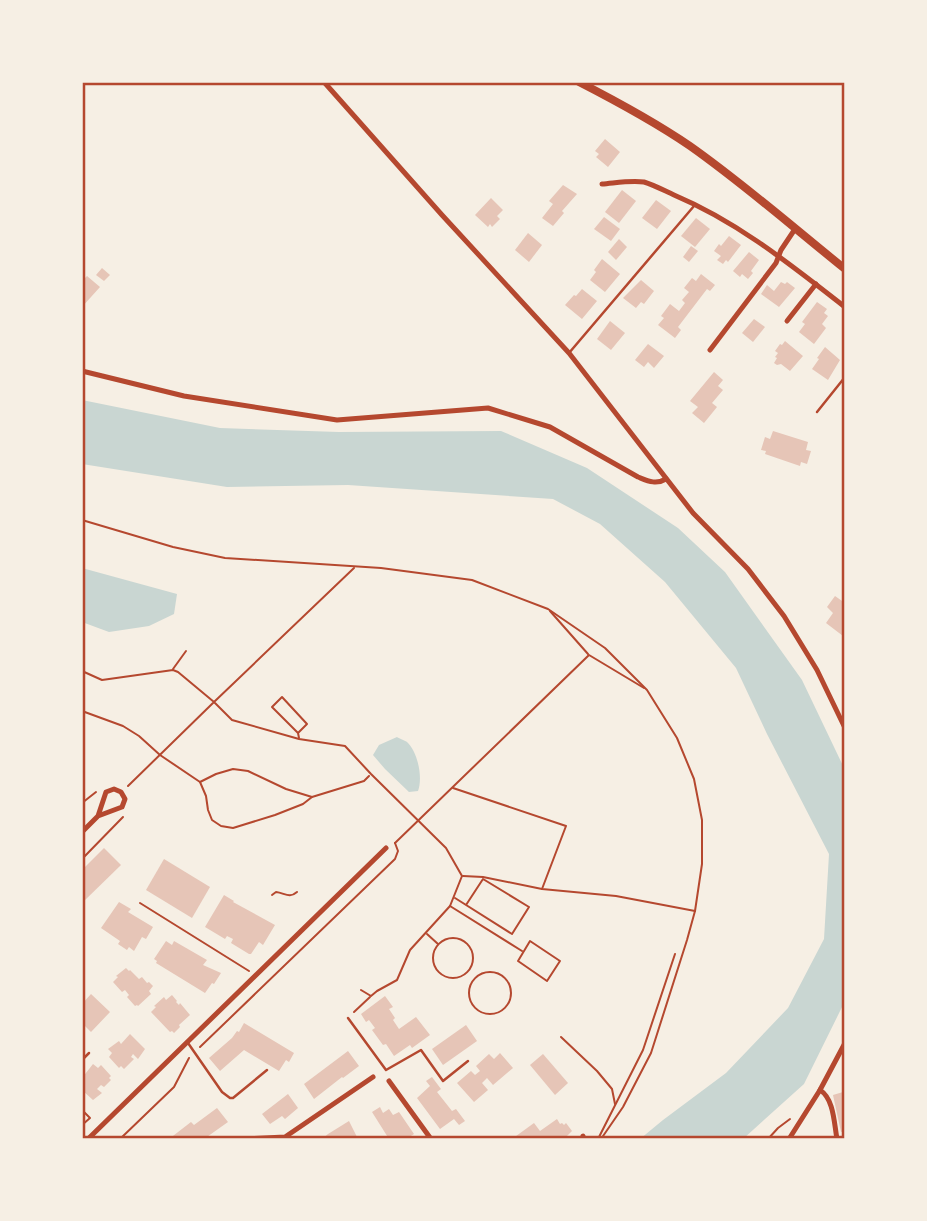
<svg xmlns="http://www.w3.org/2000/svg" width="927" height="1221" font-family="'Work Sans',sans-serif">
<style>
.water{fill:#c9d6d2}
.building{fill:#e6c5b7}
.lines{fill:none;stroke-linecap:round;stroke-linejoin:round}
.path{stroke:#b5482f;stroke-width:2}
.service{stroke:#b5482f;stroke-width:2.5}
.minor{stroke:#b5482f;stroke-width:5}
.primary{stroke:#b5482f;stroke-width:8}
.neatline{fill:none;stroke:#b5482f;stroke-width:2.5}
</style>
<rect width="100%" height="100%" fill="#f6efe4"/>
<g class="water">
<path d="M82,400l138,28 119,4 162,-1 86,37 91,60 47,44 77,108 43,90v231l-41,83 -61,55h-103l23,-19 63,-47 62,-65 36,-69 5,-85 -62,-120 -31,-66 -71,-86 -65,-58 -47,-25 -205,-14 -121,2 -145,-23z"/>
<path d="M82,568l95,26 -3,20 -25,12 -40,6 -27,-10z"/>
<path d="M397,737c1,1 9,4 10,5 11,10 16,36 11,49l-9,1 -24,-23 -12,-14 6,-10z"/>
</g>
<g class="building">
<path d="M605,139l15,13 -12,15 -12,-10 3,-3 -4,-3z"/>
<path d="M563,185l14,9 -15,17 2,2 -11,13 -11,-8 11,-14 -4,-3z"/>
<path d="M622,190l14,11 -17,22 -14,-11z"/>
<path d="M491,198l12,12 -6,6 3,3 -8,8 -2,-3 -2,3 -13,-12z"/>
<path d="M656,200l15,11 -14,18 -15,-11z"/>
<path d="M604,217l16,12 -9,12 -17,-12z"/>
<path d="M696,218l14,11 -15,18 -14,-11z"/>
<path d="M528,233l14,12 -13,17 -14,-12z"/>
<path d="M729,236l12,9 -13,17 -2,-2 -3,4 -6,-4 4,-4 -7,-5 5,-7 2,2z"/>
<path d="M619,239l8,8 -11,13 -8,-8z"/>
<path d="M691,246l7,5 -9,11 -6,-5z"/>
<path d="M749,252l10,8 -8,11 2,2 -5,6 -6,-5 -2,3 -7,-6z"/>
<path d="M602,259l18,15 -15,18 -15,-12 6,-8 -2,-2z"/>
<path d="M102,268l8,7 -6,6 -8,-6z"/>
<path d="M701,274l14,11 -5,6 -3,-2 -29,38 3,3 -6,8 -17,-13 6,-7 -3,-2 9,-12 9,7 6,-8 -3,-3 7,-8 -5,-4 8,-10 4,3z"/>
<path d="M82,276l3,2 2,-2 13,11 -18,20z"/>
<path d="M641,280l13,11 -10,13 -3,-2 -5,6 -13,-10z"/>
<path d="M781,282l4,2 2,-2 8,6 -16,19 -18,-13 6,-9 7,6z"/>
<path d="M582,289l15,12 -15,18 -17,-14 9,-10 2,1z"/>
<path d="M817,302l10,7 -3,4 4,3 -6,8 4,4 -12,16 -15,-12 6,-8 -3,-2z"/>
<path d="M754,319l11,8 -12,15 -11,-9z"/>
<path d="M610,321l15,12 -14,17 -14,-11z"/>
<path d="M785,341l18,15 -13,15 -9,-7 -4,1 -3,-2 3,-5 -2,-1 3,-4 -3,-2 5,-7 2,1z"/>
<path d="M648,344l16,12 -10,12 -6,-6 -4,5 -9,-7z"/>
<path d="M825,347l15,13 -12,20 -16,-11 7,-10 -2,-1z"/>
<path d="M714,372l9,8 -5,6 5,4 -11,13 5,4 -13,16 -12,-10 6,-6 -8,-6z"/>
<path d="M773,431l35,11 -2,8 5,1 -4,13 -6,-2 -1,4 -35,-12 1,-3 -5,-1 4,-13 5,2z"/>
<path d="M835,596l10,7v31l-2,2 -17,-13 7,-10 -6,-6z"/>
<path d="M104,848l17,17 -39,38v-33z"/>
<path d="M164,859l46,28 -18,31 -46,-28z"/>
<path d="M224,895l10,6 -1,1 42,23 -12,20 -4,-3 -8,12h-2l-18,-11 2,-4 -6,-3 -2,3 -20,-12z"/>
<path d="M119,902l12,7 -3,3 25,15 -7,12 -4,-2 -8,14 -5,-4 -2,3 -9,-6 2,-3 -19,-13z"/>
<path d="M166,941l6,4 2,-4 33,19 -4,5 18,8 -7,11 -2,-1 -7,10 -49,-30 1,-2 -3,-2z"/>
<path d="M126,968l3,3 1,-1 9,9 3,-2 5,6 2,-1 4,4 -4,5 2,3 -13,12 -1,-1 -2,1 -8,-9 2,-2 -4,-5 -3,2 -9,-10 5,-5 -2,-1z"/>
<path d="M91,994l19,18 -19,20 -7,-7 -2,2v-23z"/>
<path d="M172,995l5,6 -1,1 3,3 1,-2 10,12 -11,10 1,2 -6,6 -2,-2 -2,1 -19,-20 5,-5 -2,-1 10,-9 2,3z"/>
<path d="M385,996l8,11 -4,2 6,9 -2,2 6,9 17,-12 14,18 -18,13 -2,-3 -16,11 -8,-12 -3,1 -11,-15 3,-2 -6,-8 -3,2 -5,-8z"/>
<path d="M244,1023l50,30 -5,9 -3,-2 -7,11 -35,-21 -24,21 -11,-13 23,-20 5,-7 2,1z"/>
<path d="M466,1025l11,16 -34,24 -11,-16z"/>
<path d="M130,1034l15,15 -7,10 -5,-5 -2,3 3,2 -10,10 -3,-3 -2,2 -10,-11 3,-4 -4,-4 11,-8 2,3z"/>
<path d="M348,1051l11,15 -16,12 -1,-1 -28,22 -10,-15z"/>
<path d="M500,1053l13,15 -20,17 -6,-7 -5,5 6,7 -14,12 -17,-19 14,-12 4,4 5,-4 -4,-5 13,-12 5,5z"/>
<path d="M543,1054l25,29 -13,12 -25,-30z"/>
<path d="M93,1064l5,4 3,-3 10,11 -2,2 2,2 -7,7 -3,-2 -4,4 5,4 -9,7 -11,-10v-12z"/>
<path d="M432,1077l9,12 -4,3 15,19 4,-2 9,12 -6,4 -5,-6 -14,10 -23,-31 13,-12 -4,-5z"/>
<path d="M843,1092l2,6v33l-4,1 -8,-37z"/>
<path d="M288,1094l10,14 -13,11 -3,-3 -12,8 -8,-10z"/>
<path d="M380,1107l3,6 6,-4 4,6 6,-3 15,22 -8,5h-17l-17,-27z"/>
<path d="M217,1108l11,14 -24,17h-35l22,-17 3,3z"/>
<path d="M557,1119l3,5 2,-1 2,2 2,-2 6,8 -8,8h-52l22,-16 6,8z"/>
<path d="M349,1121l9,18h-36l6,-5z"/>
</g>
<g class="lines">
<g class="path">
<path d="M82,520l91,27 52,11 156,10 91,12 76,29 57,39 42,42 30,48 17,41 8,41v44l-7,47 -8,29 -36,113 -28,54 -22,32"/>
<path d="M354,568l-140,134 18,18 67,19 46,7 26,28 75,74 16,28 -12,30 -40,44 -13,30 -20,11 -6,5 -10,-6"/>
<path d="M550,611l38,43"/>
<path d="M173,669l13,-18"/>
<path d="M82,671l20,9 71,-10 5,2 36,30 -86,84"/>
<path d="M82,711l41,15 16,10 21,19 40,27 6,14 2,14 4,10 9,6 12,2 42,-13 28,-11 9,-7 52,-16 5,-5"/>
<path d="M298,733l9,-9 -25,-27 -10,10 26,26 1,5"/>
<path d="M200,782l16,-8 17,-5 15,2 38,18 26,8"/>
<path d="M453,788l113,38 -24,63"/>
<path d="M82,803l14,-11"/>
<path d="M395,843l194,-188 55,33"/>
<path d="M82,859l41,-42"/>
<path d="M463,876l20,1 59,12 74,7 79,15"/>
<path d="M272,895l4,-3c9,1 13,7 21,0"/>
<path d="M455,898l57,36 17,-27 -46,-28 -17,26"/>
<path d="M140,903l109,68"/>
<path d="M450,906l72,45"/>
<path d="M427,934l11,10"/>
<circle cx="453" cy="958" r="20"/>
<path d="M530,941l30,20 -13,20 -29,-20z"/>
<circle cx="490" cy="993" r="21"/>
<path d="M354,1012l16,-15"/>
<path d="M561,1037l36,34 15,18 3,15"/>
<path d="M200,1047l195,-188 3,-8 -3,-8"/>
<path d="M82,1110l8,8 -8,7"/>
<path d="M120,1139l54,-52 15,-29"/>
<path d="M598,1139l45,-89 32,-96"/>
<path d="M768,1139l10,-11 12,-9"/>
</g>
<g class="service">
<path d="M569,353l125,-147"/>
<path d="M817,412l28,-35"/>
<path d="M348,1018l38,52 35,-20 22,31 25,-20"/>
<path d="M188,1043l34,49 8,6h3l34,-28"/>
<path d="M82,1060l7,-7"/>
</g>
<g class="minor">
<path d="M324,82l118,133 127,138 124,160 55,56 36,47 33,54 28,58"/>
<path d="M602,184c13,-1 29,-4 42,-2 10,3 21,9 30,13 64,27 117,70 171,112"/>
<path d="M787,321l29,-37"/>
<path d="M710,350l66,-87 5,-13 14,-21"/>
<path d="M82,371l102,25 153,24 151,-12 62,19 88,50c10,4 18,8 28,2"/>
<path d="M82,832l16,-16 24,-9 3,-8 -4,-7 -7,-3 -8,3 -8,24"/>
<path d="M389,1081l42,58"/>
<path d="M820,1090c14,9 14,33 17,49"/>
<path d="M583,1136l1,3"/>
<path d="M88,1139l298,-291"/>
<path d="M244,1139l41,-2 88,-60"/>
<path d="M789,1139l31,-49 25,-47"/>
</g>
<path class="primary" d="M579,82c37,19 76,40 111,64 54,38 104,82 155,123"/>
</g>
<rect width="927" height="1221" fill="none" stroke="#f6efe4" stroke-width="168"/>
<rect x="84" y="84" width="759" height="1053" class="neatline"/>
</svg>
